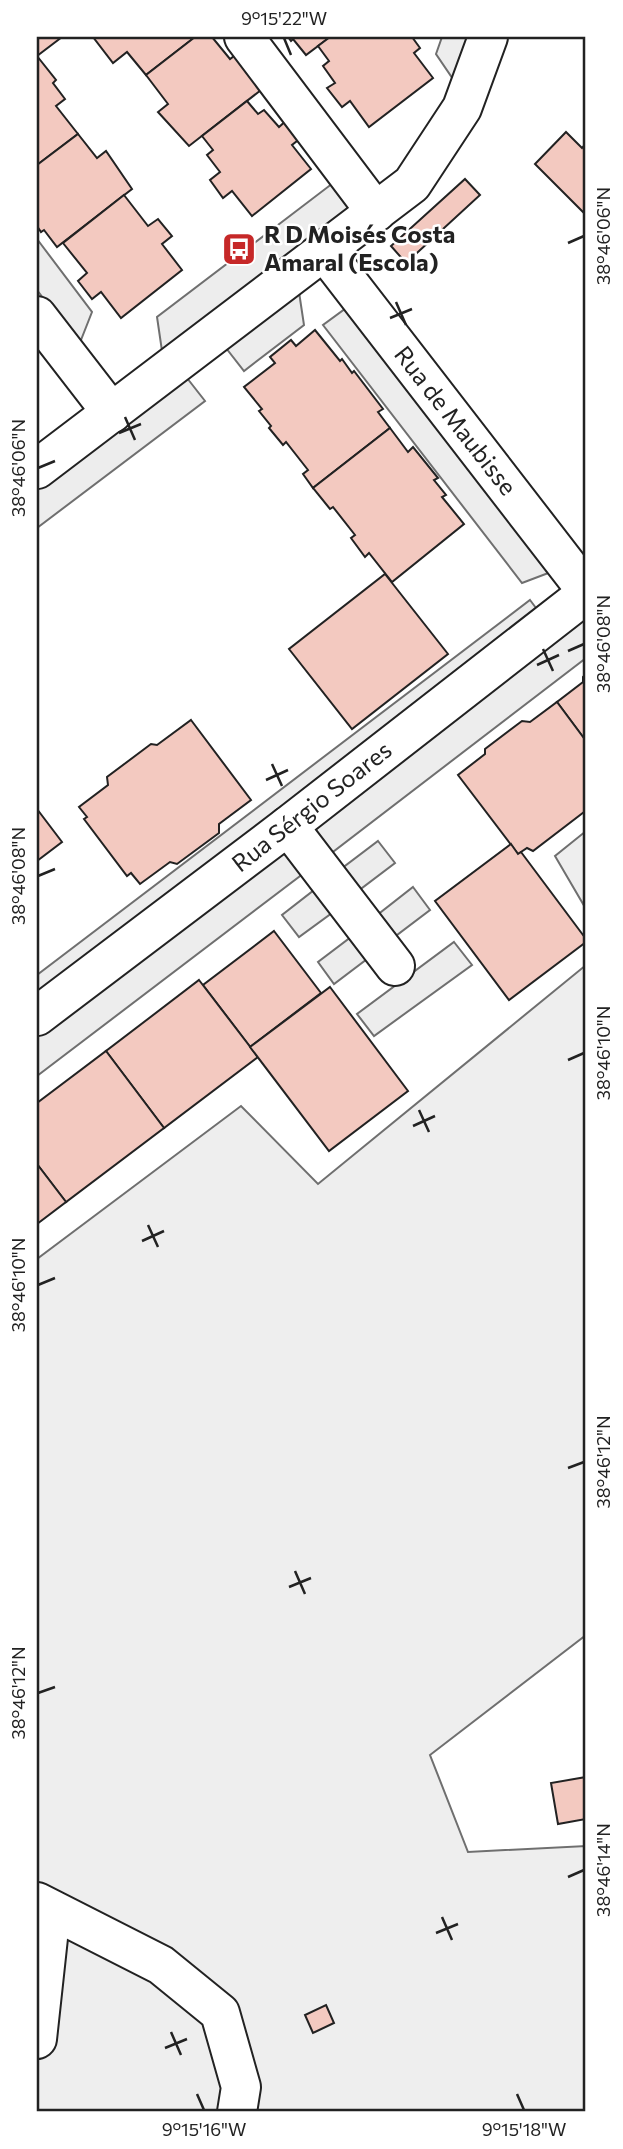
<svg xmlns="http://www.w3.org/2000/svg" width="623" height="2149" font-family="Commissioner,sans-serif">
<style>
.green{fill:#eee;stroke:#6f6f6f;stroke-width:2}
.parking{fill:#ededed;stroke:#6f6f6f;stroke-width:2}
.building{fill:#f3c9c0;stroke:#222;stroke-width:2}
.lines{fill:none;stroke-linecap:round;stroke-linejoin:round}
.minor-casing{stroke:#222;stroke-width:42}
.minor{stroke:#fff;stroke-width:38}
.ticks{fill:none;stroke:#222;stroke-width:2.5}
.labels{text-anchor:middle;stroke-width:5;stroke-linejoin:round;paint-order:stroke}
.poi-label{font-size:24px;font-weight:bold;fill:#222;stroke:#fff;text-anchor:start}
.street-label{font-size:24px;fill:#222;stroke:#fff}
.neatline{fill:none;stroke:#222;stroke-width:2.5}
.ticks-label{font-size:18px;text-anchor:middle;fill:#222}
</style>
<rect width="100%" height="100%" fill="#fff"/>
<g class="green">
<path d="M586,831v78l-31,-53z"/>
<path d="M586,965v670l-156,120 38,97 118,-6v266h-549v-853l204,-153 77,78z"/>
</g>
<g class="parking">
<path d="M442,37h29l-16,45 -19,-28z"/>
<path d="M333,183l20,23 -191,145 -5,-34z"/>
<path d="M37,239l55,73 -13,33 -42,-55z"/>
<path d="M299,292l5,33 -60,46 -18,-23z"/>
<path d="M349,306l202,266 -29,11 -199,-258z"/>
<path d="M187,378l18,23 -168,127v-38z"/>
<path d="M530,600l9,12 -502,381v-18z"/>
<path d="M586,618v40l-261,200 -19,-26z"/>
<path d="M378,841l17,22 -37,28 -17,-22z"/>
<path d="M291,845l17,25 -271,206v-39z"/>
<path d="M318,887l18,23 -37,27 -17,-22z"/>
<path d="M413,887l17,23 -37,28 -17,-22z"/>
<path d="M355,934l16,22 -37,28 -16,-22z"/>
<path d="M454,942l18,23 -98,71 -17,-22z"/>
</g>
<g class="building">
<path d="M37,37h25l-25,19z"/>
<path d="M93,37h102l-49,38 -19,-23 -14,11z"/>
<path d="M195,37h17l18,22 8,-6 23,37 -72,56 -31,-34 10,-8 -22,-29z"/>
<path d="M288,37h42l-24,18 -13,-16 -2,2z"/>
<path d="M330,37h82l8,11 -6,5 19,25 -64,49 -19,-26 -8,6 -15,-19 8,-5 -12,-17 6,-5 -11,-15z"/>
<path d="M37,56l19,24 -3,3 12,16 -9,7 22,28 -41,31z"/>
<path d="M247,101l11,13 6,-4 15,17 9,-8 14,18 -10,8 19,24 -59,47 -20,-25 -9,7 -13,-18 10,-8 -13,-17 6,-5 -11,-14z"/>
<path d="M566,132l16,16 4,-5v72l-51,-51z"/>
<path d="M78,134l19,24 9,-7 26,38 -75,58 -13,-17 -3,2 -4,-6v-61z"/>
<path d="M465,179l15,16 -74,68 -15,-17z"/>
<path d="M124,195l24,31 10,-7 14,17 -10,8 20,26 -61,48 -20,-26 -9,7 -14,-18 9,-8 -24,-30z"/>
<path d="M315,330l25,31 2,-2 10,14 2,-2 29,38 -5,3 12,16 -77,60 -10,-14 5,-4 -22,-28 -3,3 -14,-17 2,-2 -12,-15 3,-2 -18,-22 31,-24 -5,-6 21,-17 5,6z"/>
<path d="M390,428l18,24 5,-5 25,31 -4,2 12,15 -4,2 22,27 -72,58 -23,-29 -4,4 -14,-19 4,-3 -22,-28 -3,2 -17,-21z"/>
<path d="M385,574l63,80 -96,75 -63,-80z"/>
<path d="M586,674v67l-29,-39 26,-20v-5z"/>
<path d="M557,702l29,39 -2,71 -51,39 -6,-3 -9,6 -60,-79 27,-21v-5l37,-28 8,1z"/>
<path d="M191,720l60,80 -32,24v9l-42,31 -7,-2 -30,22 -9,-11 -4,3 -43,-57 3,-2 -8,-10 29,-22 -1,-8 44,-33 6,1z"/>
<path d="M37,809l25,33 -25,19z"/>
<path d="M511,844l7,10 3,-2 65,87v3l-77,58 -74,-99z"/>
<path d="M274,931l47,62 -71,54 -47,-62z"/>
<path d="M199,980l59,77 -94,71 -58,-77z"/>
<path d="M330,987l78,104 -79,60 -79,-104z"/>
<path d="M106,1051l58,77 -98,74 -29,-38v-61z"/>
<path d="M37,1164l29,38 -29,22z"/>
<path d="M586,1777v42l-28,5 -7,-41z"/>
<path d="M326,2005l8,18 -21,10 -8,-18z"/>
</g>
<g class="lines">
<g class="minor-casing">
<g id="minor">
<path d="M244,37l132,175"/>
<path d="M324,251l262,339"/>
<path d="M37,316l75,97"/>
<path d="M37,469l375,-285 50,-76 26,-71"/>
<path d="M288,826l107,140"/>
<path d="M37,1016l251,-190 298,-232"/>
<path d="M37,1902l124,63 59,48 21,74 -4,25"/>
<path d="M37,2039l14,-129"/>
</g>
</g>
<use href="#minor" class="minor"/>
</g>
<path class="ticks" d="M284,38l7,17M568,243l16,-7M396,302l10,23M390,318l22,-9M125,417l10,23M119,433l22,-9M38,468l17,-7M543,649l10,22M568,651l16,-7M537,665l22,-10M272,764l10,22M266,780l22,-10M38,876l17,-7M568,1060l16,-7M419,1110l10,22M413,1126l22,-10M148,1225l10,22M142,1241l22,-10M38,1285l17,-7M568,1468l16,-6M295,1571l10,23M289,1587l22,-9M38,1693l17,-6M568,1877l16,-7M442,1917l10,23M436,1933l22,-9M171,2032l10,23M165,2048l22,-9M197,2094l7,16M517,2094l7,16"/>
<defs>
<g id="bus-square" transform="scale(1.75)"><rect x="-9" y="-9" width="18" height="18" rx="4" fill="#c62828" stroke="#fff"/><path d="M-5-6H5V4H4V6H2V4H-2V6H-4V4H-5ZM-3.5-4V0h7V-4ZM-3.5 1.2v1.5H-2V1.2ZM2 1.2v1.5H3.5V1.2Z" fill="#fff"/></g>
</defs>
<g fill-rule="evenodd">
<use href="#bus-square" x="239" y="249"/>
</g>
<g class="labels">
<g class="poi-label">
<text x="264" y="243">R D Moisés Costa<tspan x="264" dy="28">Amaral (Escola)</tspan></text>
</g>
<g class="street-label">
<text transform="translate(455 421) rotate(52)" y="8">Rua de Maubisse</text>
<text transform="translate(312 807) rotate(-38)" y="8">Rua Sérgio Soares</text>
</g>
</g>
<rect width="623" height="2149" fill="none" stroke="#ffffff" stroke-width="77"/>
<rect x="38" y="38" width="546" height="2072" class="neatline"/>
<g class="ticks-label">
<text x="284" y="25">9°15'22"W</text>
<text transform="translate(604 236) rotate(-90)" y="6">38°46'06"N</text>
<text transform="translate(19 468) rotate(-90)" y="6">38°46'06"N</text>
<text transform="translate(604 644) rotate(-90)" y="6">38°46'08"N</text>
<text transform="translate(19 876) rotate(-90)" y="6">38°46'08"N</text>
<text transform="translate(604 1053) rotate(-90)" y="6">38°46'10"N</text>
<text transform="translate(19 1285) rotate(-90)" y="6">38°46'10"N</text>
<text transform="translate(604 1462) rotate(-90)" y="6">38°46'12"N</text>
<text transform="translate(19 1693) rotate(-90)" y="6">38°46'12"N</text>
<text transform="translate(604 1870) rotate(-90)" y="6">38°46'14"N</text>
<text x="204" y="2136">9°15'16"W</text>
<text x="524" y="2136">9°15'18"W</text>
</g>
</svg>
